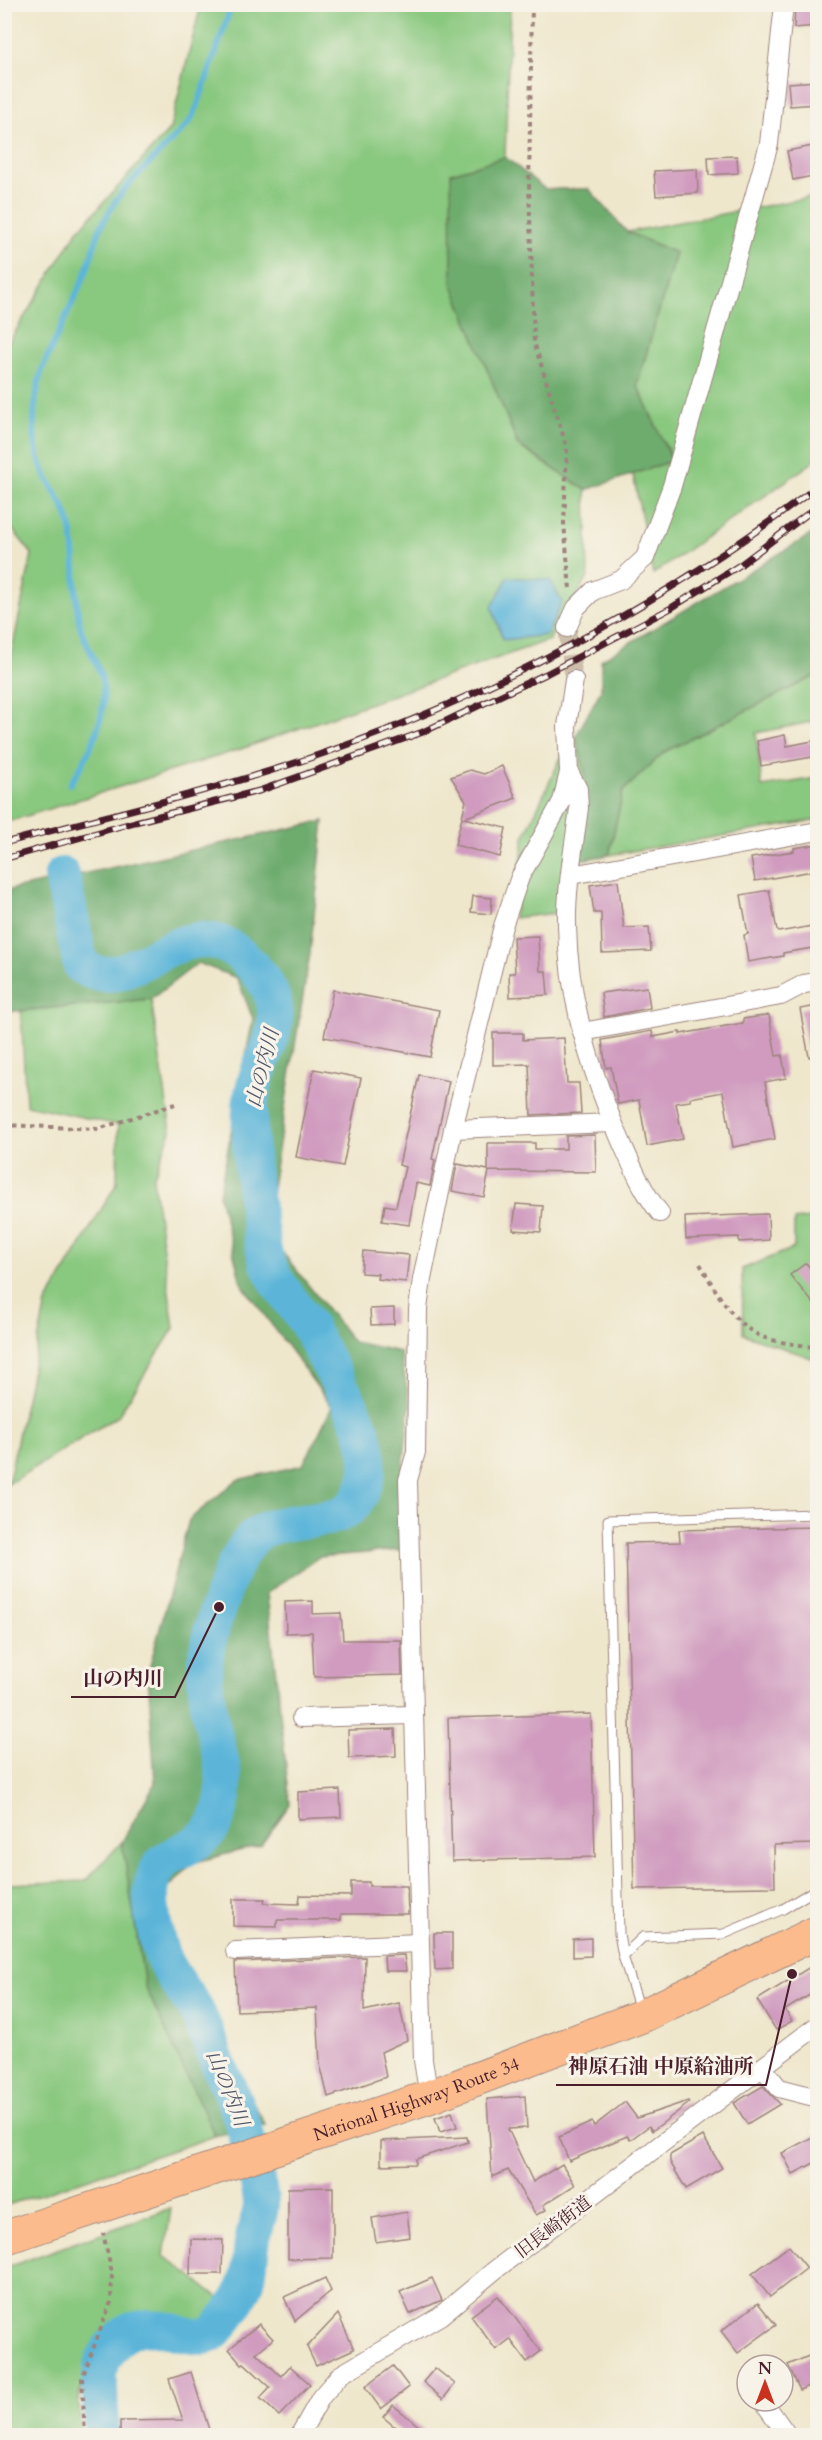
<svg xmlns="http://www.w3.org/2000/svg" width="822" height="2440" font-family="Cardo,'Noto Serif JP',serif">
<style>
.green{fill:#89c87f;stroke:#6a7455;stroke-width:1.5}
.forest{fill:#6eac6e;stroke:#5c664c;stroke-width:1.5}
.water{fill:#5bb5d9;stroke:#526a82;stroke-width:1.5}
.lines{fill:none;stroke-linecap:round;stroke-linejoin:round}
.stream{stroke:#5bb5d9;stroke-width:6}
.river{stroke:#5bb5d9;stroke-width:36}
.building{fill:#d09bbf}
.street-tunnel{stroke:#cebfac;stroke-width:18;stroke-dasharray:18 9;stroke-linecap:butt}
.lane-casing{stroke:#9c837c;stroke-width:11}
.street-casing{stroke:#9c837c;stroke-width:20}
.highway-casing{stroke:#9c837c;stroke-width:35}
.path{stroke:#9c837c;stroke-width:4;stroke-dasharray:4.5 4.5;stroke-linecap:butt}
.lane{stroke:#fff;stroke-width:9}
.street{stroke:#fff;stroke-width:18}
.highway{stroke:#fbbb8d;stroke-width:33}
.rail-casing{stroke:#4a1f2b;stroke-width:7}
.rail{stroke:#f7f3e8;stroke-width:4.5;stroke-dasharray:14;stroke-linecap:butt}
.labels{text-anchor:middle;stroke-width:6;stroke-linejoin:round;paint-order:stroke}
.street-label{font-size:18px;fill:#4a1f2b;stroke:#f7f3e8}
.water-label{font-size:20px;font-style:italic;fill:#505468;stroke:#f7f3e8}
.leader{fill:none;stroke:#4a1f2b;stroke-width:2}
.callout-dot{fill:#4a1f2b;stroke:#f7f3e8;stroke-width:2}
.callout-label{font-size:20px;text-anchor:middle;font-weight:bold;fill:#4a1f2b;stroke:#f7f3e8;stroke-width:6;stroke-linejoin:round;paint-order:stroke}
</style>
<rect width="100%" height="100%" fill="#f7f3e8"/>
<filter id="ink" filterUnits="userSpaceOnUse"><feTurbulence type="fractalNoise" baseFrequency=".0167" numOctaves="2"/><feDisplacementMap in="SourceGraphic" scale="12" xChannelSelector="R" yChannelSelector="G"/><feConvolveMatrix kernelMatrix="1 2 1 2 8 2 1 2 1" color-interpolation-filters="sRGB"/></filter>
<filter id="wash" filterUnits="userSpaceOnUse"><feTurbulence type="fractalNoise" baseFrequency=".008" numOctaves="4" result="noise"/><feDisplacementMap in="SourceGraphic" scale="24" xChannelSelector="R" yChannelSelector="G"/><feGaussianBlur stdDeviation="1.35" result="paint"/><feColorMatrix in="noise" values="0 0 0 0 0 0 0 0 0 0 0 0 0 0 0 0 0 1.4 0 .05"/><feComposite in="paint" operator="in"/></filter>
<g filter="url(#wash)">
<rect width="100%" height="100%" fill="#efe7cc"/>
<g class="green">
<path d="M201,5h309l-5,152 -54,16 66,272 69,45 2,87 -39,63 -308,109 -230,72 -7,-9 1,-128 27,-130 -27,-34 -1,-170 72,-117 94,-104z"/>
<path d="M817,196v261l-8,8 -156,109 -20,-100 39,-14 -35,-75 39,-132 -49,-21z"/>
<path d="M817,675v46l-61,12 6,54 55,-9v42l-208,35 14,-64 41,-39z"/>
<path d="M576,736l10,40 -7,84 -14,5 -9,48 -42,5 10,-81 39,-84z"/>
<path d="M151,999l20,132 -18,47 21,150 -56,88 -110,68 38,-181 71,-120 1,-58 -92,-20 -5,-94z"/>
<path d="M817,1217v143l-74,-26 -1,-65 52,-21v-28z"/>
<path d="M122,1842l23,144 70,150 -210,70 -1,-329 4,7 77,-3z"/>
<path d="M171,2208l-7,48 57,43 -18,23 -57,-12 -40,22 -27,63 1,40h-75v-167z"/>
</g>
<g class="forest">
<path d="M505,157l40,32h44l38,43 49,21 -39,132 35,76 -86,29 -68,-45 -66,-162 -1,-110z"/>
<path d="M817,531v144l-153,77 -41,39 -14,64 -30,5 7,-84 -10,-40 25,-46v-30z"/>
<path d="M324,821l-14,132 -45,277 88,112 47,10 10,53 -10,87 1,58 -82,7 -52,36 23,211 -29,41 -69,18 -29,31 13,58 89,173 -50,11 -70,-150 -23,-144 33,-59 -7,-110 41,-153 48,-40 66,-15 29,-58 -91,-124 -22,-88 34,-176 -16,-41 -39,-15 -47,36 -146,13 -1,-121z"/>
</g>
<path class="water" d="M508,577l42,3 12,22 -15,33 -44,5 -11,-33z"/>
<g class="lines">
<path class="stream" d="M70,784c19,-28 41,-73 31,-108 -5,-18 -19,-35 -22,-55 -6,-33 -1,-68 -10,-100 -5,-17 -17,-32 -25,-49 -15,-32 -11,-70 -2,-103l43,-94 16,-49 14,-24 11,-15 63,-64 8,-16 35,-103"/>
<path class="river" d="M62,875l19,91c49,36 101,-64 162,-9 66,61 11,88 7,152 -2,45 5,93 13,137 5,31 26,50 43,76 8,13 15,29 23,43 17,33 50,80 36,119 -3,8 -9,20 -16,25 -24,19 -75,3 -100,33 -20,24 -44,97 -44,129 0,16 3,33 6,48 5,26 16,51 12,77 -2,12 -6,27 -14,36 -22,25 -54,16 -58,60 -1,18 6,52 13,68 8,18 22,33 32,50 9,17 15,36 22,54 9,21 20,42 26,64 5,15 8,32 12,47 2,9 5,20 5,29 0,10 -5,20 -7,29 -4,16 -3,33 -7,48 -3,12 -28,52 -39,55 -5,2 -15,0 -20,-1 -26,-6 -51,-17 -72,7 -6,6 -13,16 -15,25 -3,15 1,51 1,69"/>
</g>
<g id="blocks">
<g class="building">
<path d="M795,4h23v22l-24,2z"/>
<path d="M818,81v23l-28,2 -2,-23z"/>
<path d="M818,145v30l-25,5 -6,-29z"/>
<path d="M737,156l1,17 -29,2 -1,-18z"/>
<path d="M697,169l1,24 -42,3 -2,-25z"/>
<path d="M785,735l2,11 31,-6v16l-57,10 -4,-25z"/>
<path d="M502,766l14,32 -52,20 42,10 -6,29 -45,-12 11,-44 -15,-24 19,-7 14,4z"/>
<path d="M818,844v26l-63,11 -4,-23 43,-7v-3z"/>
<path d="M618,881l6,47 25,-1 2,24 -49,2 -1,-40h-7l-4,-28z"/>
<path d="M769,890l8,40 2,2 39,-7v22l-35,6v3l-35,6 -4,-27 4,-1 -7,-39z"/>
<path d="M473,896l19,2 -1,16 -20,-2z"/>
<path d="M538,936l2,35h6l2,24 -38,2 -1,-24h6l-2,-36z"/>
<path d="M647,987l3,21 -46,9 -3,-24z"/>
<path d="M333,990l106,20 -9,47 -106,-20z"/>
<path d="M818,1006v50l-9,1 -9,-48z"/>
<path d="M769,1015l7,41 6,-1 4,23 -21,4 10,57 -42,8 -10,-55 -33,6 1,3 -15,2 7,36 -36,7 -8,-46 -21,4 -7,-37 -5,1 -4,-28 50,-9 1,6 27,-5v2l63,-11v-4z"/>
<path d="M493,1033h30v7l41,-2 3,45h12l2,30 -50,2 -2,-51 -36,1z"/>
<path d="M314,1069l47,9 -18,88 -47,-9z"/>
<path d="M419,1075l30,6 -17,78 3,1 -5,26 -14,-3 -7,42 -27,-4 3,-16 11,2 9,-40 -6,-2z"/>
<path d="M595,1135l1,37 -107,-1 -5,26 -32,-6 5,-27 31,6v-27h47v6h31v-13z"/>
<path d="M516,1204l27,2 -2,26 -28,-2z"/>
<path d="M768,1214l1,26 -30,2v-5l-53,2 -1,-22z"/>
<path d="M363,1251l46,4 -3,27 -29,-3 1,-5 -17,-1z"/>
<path d="M806,1263l12,14v32l-28,-34z"/>
<path d="M394,1308v16l-23,1 -1,-16z"/>
<path d="M818,1527v317l-44,1 1,42 -141,2 -8,-346 54,-1 -1,-12z"/>
<path d="M313,1601v13l28,-1 2,27h58l1,35 -88,2 -2,-45 -26,1 -1,-31z"/>
<path d="M591,1714l4,143 -143,4 -4,-143z"/>
<path d="M395,1729l1,27 -47,2 -1,-28z"/>
<path d="M340,1790l1,27 -43,2v-27z"/>
<path d="M351,1882h18v4h38l1,28h-67v6h-64v7l-44,-1v-27h32l-1,4 35,1 1,-9 51,1z"/>
<path d="M434,1933h18v36l-17,1z"/>
<path d="M591,1938v18l-18,1v-18z"/>
<path d="M404,1955l2,16h-21l-1,-15z"/>
<path d="M365,1957l-1,54 35,-8 8,37 -26,12 5,25 -58,20 -8,-33 -3,-56 -80,3 -2,-49z"/>
<path d="M810,1967l8,12v11l-33,20 7,11 -16,9 -19,-30z"/>
<path d="M763,2086l17,18 -33,20 -13,-21z"/>
<path d="M525,2096l2,32 -19,1 25,53 29,-18 13,21 -32,20 3,5 -10,5 -28,-45 -16,7 -5,-78z"/>
<path d="M688,2101l1,2 -37,28 -3,-5 -19,14 -3,-4 -58,25 -10,-24 33,-15 2,4 31,-24 12,16z"/>
<path d="M452,2112l5,15 -17,5 -5,-14z"/>
<path d="M818,2134v27l-25,13 -11,-21z"/>
<path d="M703,2136l19,32 -36,21 -16,-27v-7z"/>
<path d="M467,2137l1,5 -52,17v5l-35,1v-24z"/>
<path d="M333,2187v71l-45,1v-71z"/>
<path d="M407,2212l3,25 -34,5 -4,-24z"/>
<path d="M191,2239l32,1 -1,34h-32z"/>
<path d="M789,2246l18,22 -37,29 -18,-23z"/>
<path d="M325,2278l6,13 -36,30 -11,-24z"/>
<path d="M432,2278l10,22 -32,14 -10,-22z"/>
<path d="M498,2296l43,55 -14,11 -17,-23 -14,11 -25,-34z"/>
<path d="M758,2303l18,22 -38,28 -17,-22z"/>
<path d="M338,2314l16,35 -38,17 -9,-19z"/>
<path d="M259,2324l14,15 -17,14 25,23 9,-10 20,18 -31,32 -19,-18 10,-11 -26,-24 -2,1 -13,-15z"/>
<path d="M818,2352v30l-18,8 -12,-25z"/>
<path d="M393,2366l16,21 -28,22 -16,-22z"/>
<path d="M435,2368l20,16 -12,15 -20,-17z"/>
<path d="M191,2372l20,64h-91v-15l63,-1 -14,-41z"/>
<path d="M393,2405l38,31h-25l-23,-19z"/>
</g>
</g>
</g>
<g filter="url(#ink)">
<use href="#blocks" fill-opacity="0" stroke="#9c837c" stroke-width="1.5"/>
<g class="lines">
<path class="street-tunnel" d="M567,628l7,52"/>
<g class="lane-casing">
<g id="lane">
<path d="M623,1956l20,-19 81,-3 59,-25 35,-21"/>
<path d="M640,2010l-17,-54 -4,-22 -11,-414 210,-6"/>
</g>
</g>
<g class="street-casing">
<g id="street">
<path d="M567,628l9,-20 17,-17 28,-11 24,-22 27,-72 97,-342 15,-140"/>
<path d="M569,772l9,17 1,19c-5,39 -13,79 -12,118 1,74 24,147 54,215 11,25 22,51 39,72"/>
<path d="M571,875l247,-44"/>
<path d="M582,1032l199,-36 23,-12 14,-2"/>
<path d="M453,1129l160,-6"/>
<path d="M301,1718l112,-3"/>
<path d="M235,1951l184,-8"/>
<path d="M763,2068l16,20 39,10"/>
<path d="M429,2097l-6,-37 -15,-580 8,-28 2,-143 4,-30 31,-150 50,-203 17,-49 42,-76 7,-29 -2,-46 7,-46"/>
<path d="M763,2401l25,35"/>
<path d="M299,2436l22,-39 19,-22 100,-59 55,-46 323,-245"/>
</g>
</g>
<g class="highway-casing">
<g id="highway">
<path id="s1" d="M4,2238l425,-141 213,-81 176,-84"/>
</g>
</g>
<g class="path">
<path d="M532,4l-3,181 5,157 33,106 -3,75 6,66"/>
<path d="M4,1125l94,4 77,-25"/>
<path d="M700,1264c15,25 31,57 58,71 17,8 41,9 60,13"/>
<path d="M85,2436l-3,-58 29,-76 1,-29 -9,-40"/>
</g>
<use href="#lane" class="lane"/>
<use href="#street" class="street"/>
<use href="#highway" class="highway"/>
<g class="rail-casing">
<g id="rail">
<path d="M4,843c99,-26 200,-50 297,-82 185,-61 362,-157 517,-275"/>
<path d="M4,859l131,-37 124,-31 164,-59 123,-58 125,-66 69,-43 78,-59"/>
</g>
</g>
<use href="#rail" class="rail"/>
</g>
</g>
<g class="labels">
<g class="street-label">
<text dy="6" stroke="none"><textPath href="#s1" startOffset="435">National Highway Route 34</textPath></text>
<text transform="translate(553 2227) rotate(-37)" y="6">旧長崎街道</text>
</g>
<g class="water-label">
<text transform="translate(262 1068) rotate(-76)" y="7">山の内川</text>
<text transform="translate(228 2088) rotate(68)" y="7">山の内川</text>
</g>
</g>
<path class="leader" d="M219 1607L175 1697H71M792 1974L766 2085H556"/>
<g class="callout-dot">
<circle cx="219" cy="1607" r="6"/>
<circle cx="792" cy="1974" r="6"/>
</g>
<g class="callout-label">
<text x="123" y="1685">山の内川</text>
<text x="661" y="2073">神原石油 中原給油所</text>
</g>
<rect width="822" height="2440" fill="none" stroke="#f7f3e8" stroke-width="24"/>
<g transform="translate(765 2383)"><circle r="28" fill="#f7f3e8" stroke="#b29e9c" stroke-width="1.5"/>
<path d="M0-4.5L10 22L0 15L-10 22Z" fill="#c8321e"/>
<text y="-9" font-size="16" font-weight="bold" text-anchor="middle" fill="#4a1f2b">N</text>
</g>
</svg>
